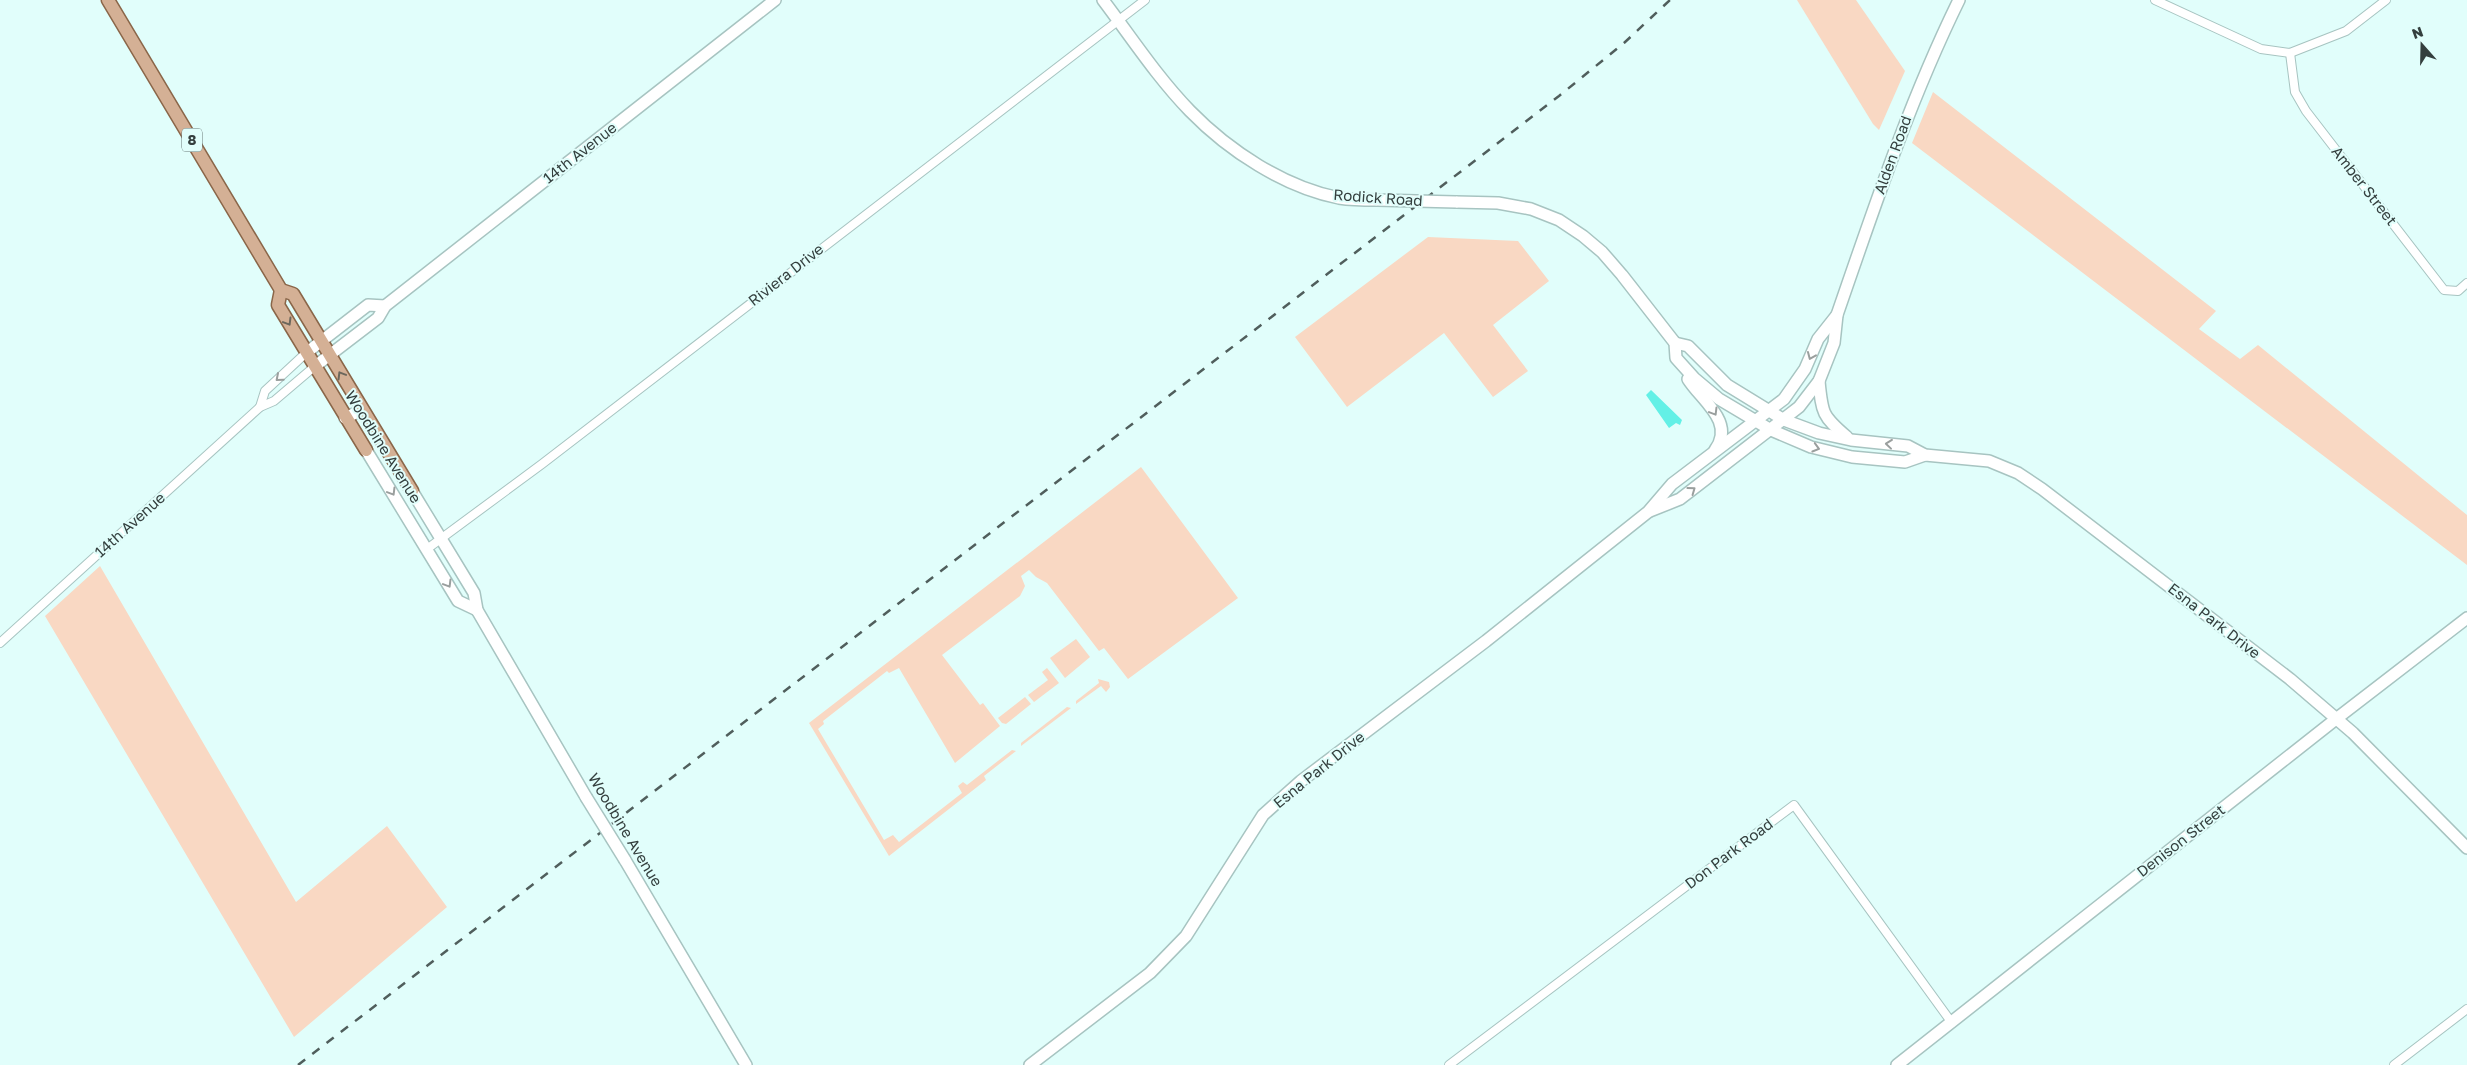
<svg xmlns="http://www.w3.org/2000/svg" width="2467" height="1065" font-family="'Golos Text',sans-serif">
<style>
.green{fill:#f9d8c3}
.water{fill:#63f0e6}
.lines{fill:none;stroke-linecap:round;stroke-linejoin:round}
.street-casing{stroke:#a7c4c1;stroke-width:10}
.secondary-casing{stroke:#a7c4c1;stroke-width:14}
.primary-casing{stroke:#8a6649;stroke-width:15}
.street{stroke:#fff;stroke-width:8}
.secondary{stroke:#fff;stroke-width:11}
.primary{stroke:#d4b095;stroke-width:12}
.rail{stroke:#505e5c;stroke-width:2.5;stroke-dasharray:9 9;stroke-linecap:butt}
.secondary-bridge-casing{stroke:#a7c4c1;stroke-width:14;stroke-linecap:butt}
.secondary-bridge{stroke:#fff;stroke-width:11}
.oneway{stroke:#6c675c}
.oneway2{stroke:#9a9f9e}
.labels{text-anchor:middle;stroke-width:4;stroke-linejoin:round;paint-order:stroke}
.shield{fill:#e1fefb;stroke:#687877;stroke-width:1}
.shield-label{font-size:14px;font-weight:bold;fill:#343f3e}
.street-label{font-size:15px;fill:#343f3e;stroke:#e1fefb}
</style>
<rect width="100%" height="100%" fill="#e1fefb"/>
<g class="green">
<path d="M1797,0h59l49,71 -26,59 -6,-6z"/>
<path d="M1933,92l283,219 -17,18 41,30 18,-14 209,170v50l-555,-422z"/>
<path d="M1428,237l90,4 31,40 -56,44 35,46 -35,26 -49,-64 -97,74 -52,-70z"/>
<path d="M1141,467l97,131 -110,81 -24,-31 -5,3 -52,-68 -11,-6 -7,-7 -8,6 4,10 -5,10 -78,59 38,50 3,-2 17,23 -45,37 -56,-95 -10,5 -2,-2 -64,50 1,3 -6,5 66,111 9,-5 6,7 63,-49 -4,-7 5,-4 4,3 45,-35 4,1 -32,25 2,4 -97,76 -80,-133z"/>
<path d="M100,566l196,336 91,-76 60,81 -153,130 -249,-421z"/>
<path d="M1076,639l14,18 -25,21 -15,-20z"/>
<path d="M1047,668l12,15 -25,19 -6,-7 20,-15 -6,-8z"/>
<path d="M1098,679l11,3 1,5 -4,5 -5,-6 -25,18v-3l23,-18z"/>
<path d="M1025,697l6,7 -25,20 -4,-1 -4,-5z"/>
<path d="M1067,707l4,1 -50,38v-3z"/>
</g>
<path class="water" d="M1651,390l31,30 -2,5 -4,-2 -7,5 -23,-33z"/>
<g class="lines">
<g class="street-casing">
<g id="street">
<path d="M2155,0l106,49 29,4 56,-22 40,-31"/>
<path d="M2290,53l5,39 11,19 138,179 14,1 9,-8"/>
<path d="M260,407l5,-16 41,-38"/>
<path d="M427,549l115,-85 603,-464"/>
<path d="M0,643l260,-236 14,-6 40,-34"/>
<path d="M1449,1065l345,-260 158,218"/>
<path d="M2394,1065l73,-56"/>
</g>
</g>
<g class="secondary-casing">
<g id="secondary">
<path d="M1103,0c28,37 54,77 87,111 39,40 94,76 149,87 13,2 26,2 38,2"/>
<path d="M1456,202l42,1 33,6 28,11 24,16 19,16 20,23 53,68 1,15 18,20 25,21 52,31 40,17 41,10 53,5 20,-7"/>
<path d="M1675,343l13,3 39,39 57,35 35,13 32,7 57,6 17,9 64,6 29,12 24,16 248,190 63,54 114,115"/>
<path d="M306,353l62,-48 17,1"/>
<path d="M314,367l64,-49 7,-12 390,-306"/>
<path d="M1688,379c13,21 48,43 27,71"/>
<path d="M1819,381c3,32 3,35 28,56"/>
<path d="M345,418l17,-8"/>
<path d="M366,450l92,151 19,9"/>
<path d="M412,491l62,102 3,17 109,187"/>
<path d="M1650,511l30,-12 119,-92 20,-26 15,-38 3,-28c37,-107 72,-213 122,-315"/>
<path d="M625,860l121,205"/>
<path d="M1030,1065l120,-92 36,-37 77,-121 38,-34 185,-140 162,-129 24,-28 112,-85 21,-30 13,-30 19,-24"/>
<path d="M1897,1065l439,-346 131,-101"/>
</g>
</g>
<g class="primary-casing">
<g id="primary">
<path d="M108,0l173,290 12,4 119,197"/>
<path d="M281,290l-3,15 88,145"/>
</g>
</g>
<use href="#street" class="street"/>
<use href="#secondary" class="secondary"/>
<use href="#primary" class="primary"/>
<path class="rail" d="M298,1065l1261,-969 65,-53 46,-43"/>
<g class="secondary-bridge-casing">
<g id="secondary-bridge">
<path d="M1377,200l79,2"/>
<path d="M586,797l39,63"/>
</g>
</g>
<use href="#secondary-bridge" class="secondary-bridge"/>
</g>
<defs><path id="oneway-chevron" d="M-2-3.5L2.5 0L-2 3.5" fill="none" stroke-width="1.6" stroke-linecap="round" stroke-linejoin="round" transform="scale(1.25)"/></defs>
<g class="oneway">
<use href="#oneway-chevron" transform="translate(288 322) rotate(59)"/>
<use href="#oneway-chevron" transform="translate(341 375) rotate(-121)"/>
</g>
<g class="oneway2">
<use href="#oneway-chevron" transform="translate(1811 356) rotate(113)"/>
<use href="#oneway-chevron" transform="translate(279 378) rotate(139)"/>
<use href="#oneway-chevron" transform="translate(1714 412) rotate(59)"/>
<use href="#oneway-chevron" transform="translate(1889 444) rotate(-174)"/>
<use href="#oneway-chevron" transform="translate(1816 448) rotate(16)"/>
<use href="#oneway-chevron" transform="translate(1692 490) rotate(-36)"/>
<use href="#oneway-chevron" transform="translate(392 492) rotate(59)"/>
<use href="#oneway-chevron" transform="translate(448 584) rotate(59)"/>
</g>
<g class="labels">
<rect class="shield" x="182" y="128.5" width="20" height="23" rx="4"/>
<g class="shield-label">
<text x="192" y="145">8</text>
</g>
<g class="street-label">
<text transform="translate(580 153) rotate(-38)" y="5">14th Avenue</text>
<text transform="translate(1893 155) rotate(-70)" y="5">Alden Road</text>
<text transform="translate(2364 186) rotate(52)" y="5">Amber Street</text>
<text transform="translate(1378 198) rotate(4)" y="5">Rodick Road</text>
<text transform="translate(786 275) rotate(-38)" y="5">Riviera Drive</text>
<text transform="translate(383 447) rotate(58)" y="5">Woodbine Avenue</text>
<text transform="translate(130 525) rotate(-42)" y="5">14th Avenue</text>
<text transform="translate(2214 621) rotate(38)" y="5">Esna Park Drive</text>
<text transform="translate(1319 770) rotate(-39)" y="5">Esna Park Drive</text>
<text transform="translate(625 830) rotate(59)" y="5">Woodbine Avenue</text>
<text transform="translate(2181 841) rotate(-38)" y="5">Denison Street</text>
<text transform="translate(1729 854) rotate(-37)" y="5">Don Park Road</text>
</g>
</g>
<g transform="translate(2422 45) rotate(340)" stroke="#e1fefb" stroke-width="4" paint-order="stroke">
<path d="M0-4L9 19L0 12L-9 19Z" fill="#343f3e"/>
<text y="-8" font-size="14" font-weight="bold" text-anchor="middle" fill="#343f3e">N</text>
</g>
</svg>
